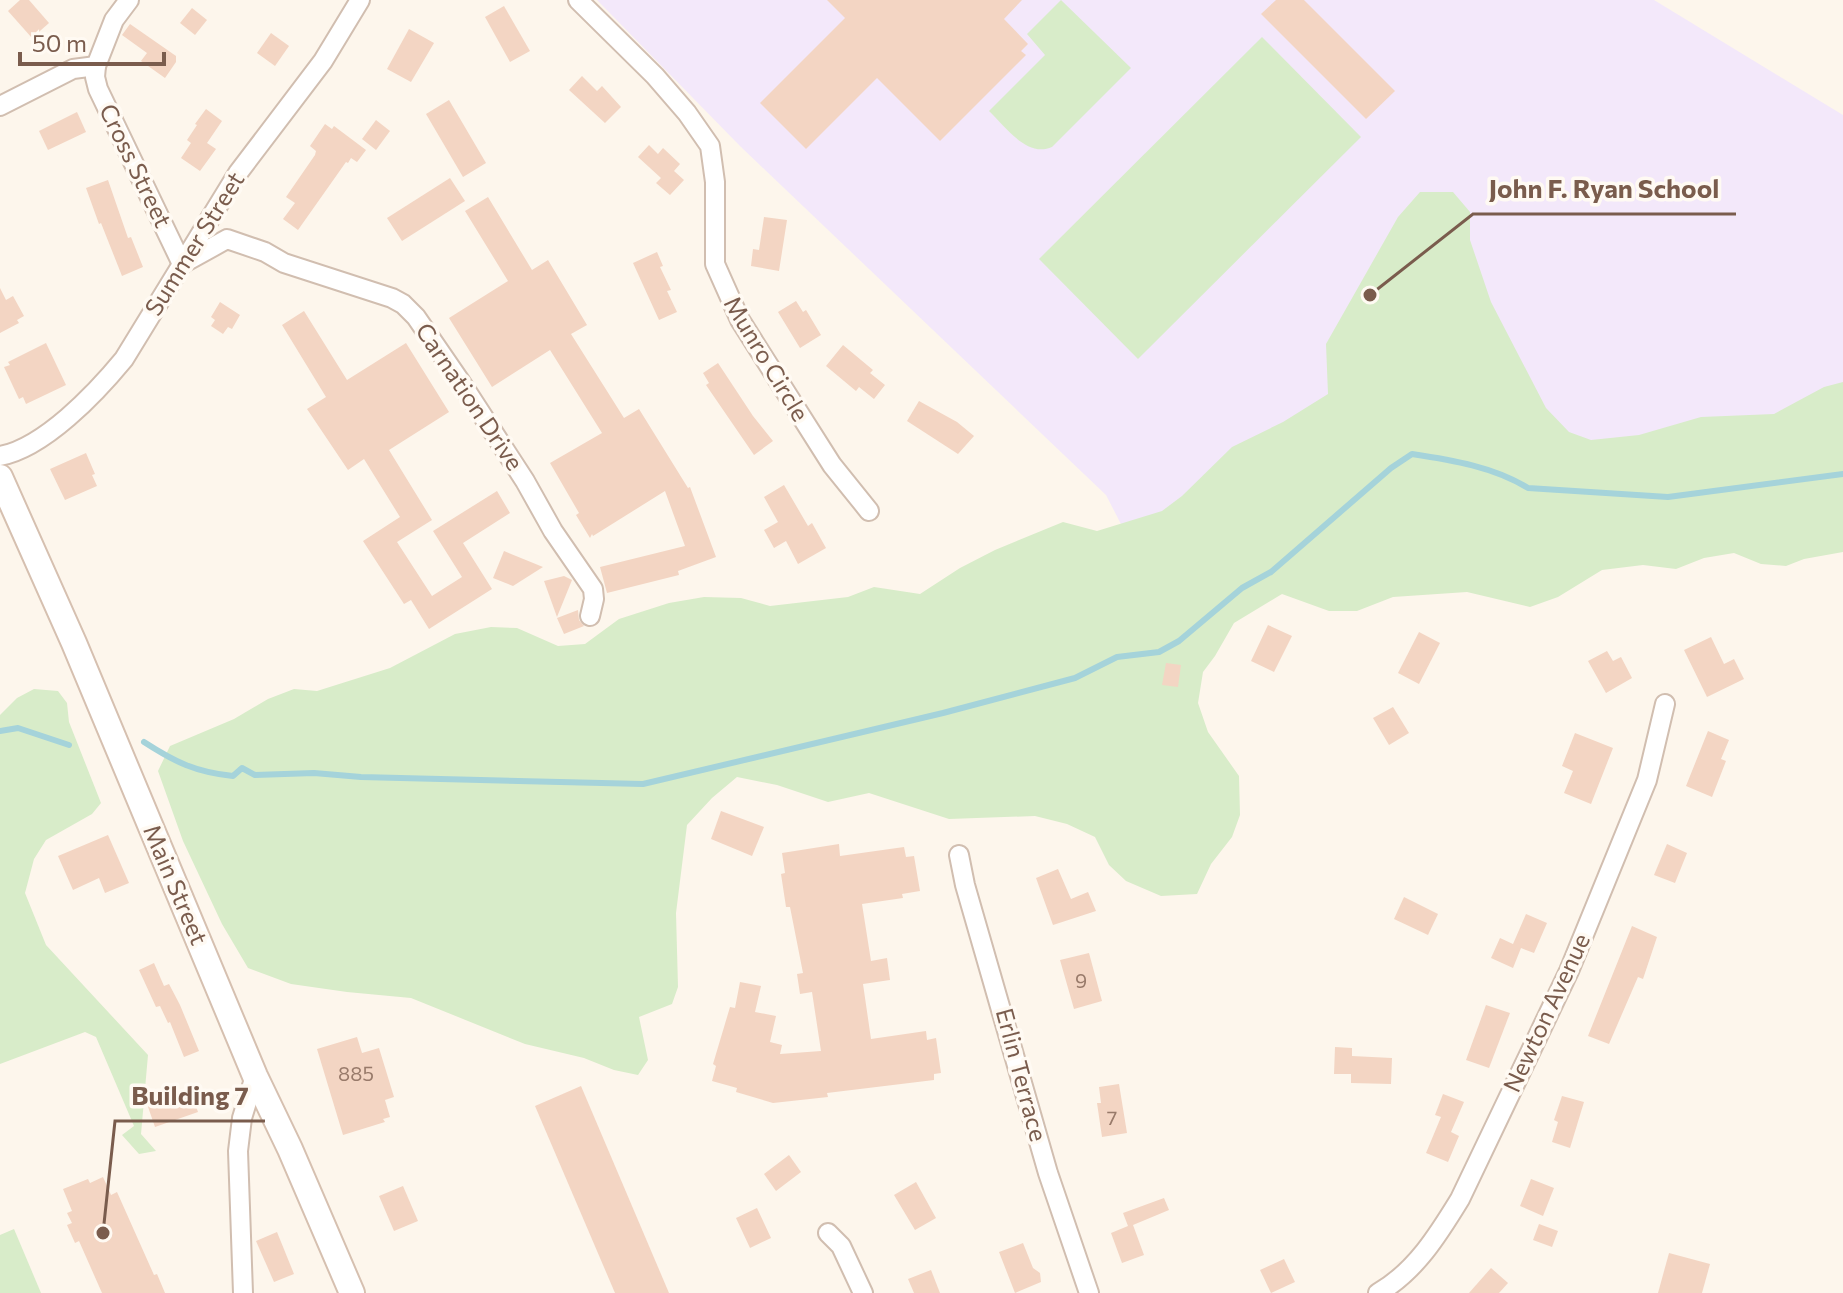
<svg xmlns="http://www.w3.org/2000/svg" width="1843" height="1293" font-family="Commissioner,sans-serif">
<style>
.education{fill:#f3e8fa}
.green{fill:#d8ecc9}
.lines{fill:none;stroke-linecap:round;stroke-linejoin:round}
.stream{stroke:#a5d3da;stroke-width:6}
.building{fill:#f3d5c3}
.street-casing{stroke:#d1beb0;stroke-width:22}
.secondary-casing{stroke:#d6c0b0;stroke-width:28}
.street{stroke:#fff;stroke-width:18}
.secondary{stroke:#fff;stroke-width:24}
.labels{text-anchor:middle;stroke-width:7;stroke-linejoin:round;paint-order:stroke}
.number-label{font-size:20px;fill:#987a6a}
.street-label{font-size:24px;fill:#7a5c4d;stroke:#fffaf3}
.leader{fill:none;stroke:#7a5c4d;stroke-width:3}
.callout-dot{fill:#7a5c4d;stroke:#fffaf3;stroke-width:3}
.callout-label{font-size:26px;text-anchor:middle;font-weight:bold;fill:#7a5c4d;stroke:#fffaf3;stroke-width:7;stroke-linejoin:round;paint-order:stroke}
</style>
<rect width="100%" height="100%" fill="#fdf6ec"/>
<path class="education" d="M597,0h1057l189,115v345l-215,16 -453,153 -69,-134 -366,-349z"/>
<g class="green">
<path d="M1061,0l70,68 -79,79c-25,11 -46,-20 -63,-36l56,-56 -18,-21z"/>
<path d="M1262,37l99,100 -223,222 -99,-100z"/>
<path d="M1420,192h33l17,20v28l21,62 55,106 23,24 22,8 48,-5 62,-18 73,-3 50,-27 19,-5v170l-39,7 -18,7 -25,-2 -27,-11 -30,5 -28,11 -33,-4 -41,5 -44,27 -28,10 -63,-15 -74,5 -36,14h-28l-47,-17 -48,29 -19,33 -12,16 -5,31 10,29 31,44 1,39 -8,22 -21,27 -14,30 -36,2 -35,-15 -17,-16 -14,-28 -28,-13 -32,-8 -86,3 -80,-26 -41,9 -51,-17 -40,-8 -25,21 -25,27 -11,88 2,74 -6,17 -33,13 9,43 -10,15 -24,-5 -30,-12 -59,-14 -114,-46 -64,-6 -56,-8 -43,-16 -26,-44 -39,-83 -25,-70 12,-25 64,-27 34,-20 26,-10 23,2 73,-23 65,-34 36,-7 26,1 41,18 27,-2 34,-25 50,-16 35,-6 37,1 29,8 78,-9 26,-10 46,7 40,-26 35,-18 68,-28 34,9 65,-20 20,-15 50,-49 51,-25 45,-28 -2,-50 72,-127z"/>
<path d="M34,689l24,2 9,12 2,19 32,81 -9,11 -46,26 -12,19 -9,34 21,52 102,110 -7,79 15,17 -17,3 -17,-19 12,-9 -38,-89 -11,-5 -85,32v-349l17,-17z"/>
<path d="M14,1229l27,64h-41v-58z"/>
</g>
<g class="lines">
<g class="stream">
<path d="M0,731l18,-3 51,17"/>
<path d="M144,742c31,20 51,30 89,34l9,-8 13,7 59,-2 47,4 282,7 300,-71 132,-35 42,-21 42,-5 20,-11 63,-53 29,-16 120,-104 21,-14c40,6 82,13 116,34l140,9 175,-23"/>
</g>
</g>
<g class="building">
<path d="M20,0h9l20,23 -17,15 -24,-27z"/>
<path d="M827,0h195l-18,19 24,25 -7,7 5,4 -86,86 -63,-63 -71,71 -46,-46 85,-85z"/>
<path d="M1276,0h28l91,91 -29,28 -105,-105z"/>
<path d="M504,6l26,45 -20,11 -25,-45z"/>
<path d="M192,8l15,12 -12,15 -15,-12z"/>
<path d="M130,24l46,32v6l-11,16 -24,-17 6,-8 -25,-18z"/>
<path d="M409,29l25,14 -23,39 -24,-13z"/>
<path d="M271,33l18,13 -14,20 -18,-13z"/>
<path d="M582,76l15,15 5,-5 19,21 -16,16 -36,-33z"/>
<path d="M449,100l37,63 -23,14 -37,-63z"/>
<path d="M206,109l16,12 -15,22 9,6 -16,22 -19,-13 10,-15 -4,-3 10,-15 -2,-1z"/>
<path d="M77,112l9,20 -38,18 -9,-19z"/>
<path d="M376,120l14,11 -14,19 -14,-11z"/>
<path d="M325,124l7,5 2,-3 32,24 -9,12 -6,-4 -3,5 -2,-1 -48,68 -15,-11 12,-16 -9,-6 29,-42 1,-4 -6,-5z"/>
<path d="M649,145l9,9 5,-6 17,16 -6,7 10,9 -14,15 -14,-12 5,-5 -23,-21z"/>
<path d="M450,178l15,23 -63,40 -15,-23z"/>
<path d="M108,180l20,58 3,-1 12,30 -21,9 -21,-53 -2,1 -13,-36z"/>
<path d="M488,197l44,73 16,-10 39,65 -16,9 53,84 15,-9 49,79 2,-1 26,70 -38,14 1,4 -72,18 -7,-26 85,-21 -20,-55 -72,45 -1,-2 -2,4 -14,-23 3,-2 -29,-50 52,-30 -52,-83 -58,37 -43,-69 59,-37 -43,-70z"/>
<path d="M764,217l23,3 -8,51 -28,-5 2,-17 6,1z"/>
<path d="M657,252l6,14 -3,1 11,23 -4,1 10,21 -18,8 -26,-57z"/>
<path d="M0,288l6,12 7,-4 11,20 -7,4 2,3 -19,10z"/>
<path d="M796,301l7,11 3,-2 15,25 -21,13 -22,-36z"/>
<path d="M220,302l20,13 -8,14 -4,-2 -5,7 -12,-8 4,-6 -4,-3z"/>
<path d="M304,311l43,69 59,-37 43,69 -60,38 43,70 -35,22 35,54 30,-19 -29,-46 64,-40 13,22 -47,30 29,46 -63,40 -18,-29 -7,4 -41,-63 37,-24 -36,-58 -16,11 -41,-61 19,-12 -44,-72z"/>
<path d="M46,343l20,42 -40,19 -3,-7 -4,2 -15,-32 6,-2 -2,-3z"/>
<path d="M843,345l30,25 -3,3 15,12 -11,14 -15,-12 -3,4 -30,-25z"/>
<path d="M718,363l35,53 20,25 -19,14 -48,-70 3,-2 -6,-10z"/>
<path d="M919,401l38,21 17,14 -16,18 -51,-33z"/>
<path d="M86,453l9,21 -3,1 5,11 -32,14 -15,-31z"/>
<path d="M784,485l24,41 4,-3 14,25 -28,16 -12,-23 -12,7 -10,-18 14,-8 -14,-25z"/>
<path d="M504,551l39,16 -30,19 -20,-8z"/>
<path d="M564,576l8,4 -15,37 -13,-36z"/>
<path d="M578,610l1,10 5,6 -20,8 -7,-16z"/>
<path d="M1268,625l24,11 -18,36 -23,-11z"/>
<path d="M1419,632l21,11 -21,41 -21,-11z"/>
<path d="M1711,637l13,27 10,-5 10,20 -37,18 -23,-47z"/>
<path d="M1607,651l6,10 8,-4 11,21 -26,15 -18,-32z"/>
<path d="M1166,663l15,2 -3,22 -16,-2z"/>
<path d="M1393,707l16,26 -20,12 -16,-27z"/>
<path d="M1708,731l21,9 -8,19 5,2 -14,36 -26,-11z"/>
<path d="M1575,733l38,15 -22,56 -27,-11 9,-22 -11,-5z"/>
<path d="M721,811l43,16 -12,29 -41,-17z"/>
<path d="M108,835l21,48 -24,10 -6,-15 -26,12 -15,-34z"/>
<path d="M839,844l1,12 64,-9 2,10 8,-1 6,35 -18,3 1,4 -41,6 9,57 16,-3 3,22 -27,4 8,55 55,-8 1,9 9,-2 5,35 -7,1v6l-107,13 1,4 -55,6 -37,-11 1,-4 -25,-7 4,-15 -3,-2 17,-57 5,1 5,-26 21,4 -6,26 21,4 -6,26 12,3 -2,9 41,-3 -9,-59 -12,2 -3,-20 6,-1 -13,-66h-4l-5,-33 4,-1 -3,-20z"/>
<path d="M1667,844l20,9 -12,30 -21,-8z"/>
<path d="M1058,869l13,30 17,-7 8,19 -43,14 -17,-47z"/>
<path d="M1404,897l34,17 -10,21 -34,-16z"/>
<path d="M1526,914l21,9 -13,30 -13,-5 -8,20 -22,-10 9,-20 13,6z"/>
<path d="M1632,926l25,11 -14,42 -5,-2 -29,67 -21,-8z"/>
<path d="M1089,953l13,48 -28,8 -14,-49z"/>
<path d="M154,963l10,23 5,-2 11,21 19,46 -15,6 -14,-35 -2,1 -8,-17 -4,1 -17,-37z"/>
<path d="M1486,1005l24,8 -21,55 -23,-8z"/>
<path d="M357,1037l5,16 17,-5 15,49 -9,3 5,17 -7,2 2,3 -42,13 -26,-86z"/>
<path d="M1335,1047l17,1v8l40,2 -1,26 -40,-1v-9h-17z"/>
<path d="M1119,1084l8,49 -25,4 -5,-34h4l-2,-16z"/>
<path d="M581,1086l88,207h-54l-80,-187z"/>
<path d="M1443,1094l21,8 -13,30 8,4 -11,26 -22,-9 15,-36 -6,-2z"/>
<path d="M192,1095l6,17 -43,15 -8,-23 15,-5 2,5z"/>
<path d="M1562,1096l22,6 -14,46 -18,-6 6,-20 -4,-2z"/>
<path d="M789,1155l12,17 -25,19 -12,-17z"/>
<path d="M103,1177l8,18 6,-3 37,83 3,-1 8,19h-63l-23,-52 -4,2 -8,-18 5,-2 -5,-10 5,-2 -9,-22 25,-10 2,4z"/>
<path d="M1531,1179l23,9 -11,28 -23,-10z"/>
<path d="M916,1182l20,36 -21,12 -21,-35z"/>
<path d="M403,1186l15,35 -24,10 -15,-35z"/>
<path d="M1164,1198l5,12 -36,15 11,30 -22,8 -11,-30 17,-7 -5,-13z"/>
<path d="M757,1208l14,30 -21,10 -14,-30z"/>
<path d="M1539,1224l19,7 -6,16 -19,-7z"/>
<path d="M277,1232l17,42 -20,8 -18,-41z"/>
<path d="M1023,1243l10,25 7,5 1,9 -26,11 -16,-41z"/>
<path d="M1669,1253l41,11 -8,29h-44z"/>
<path d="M1284,1259l11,23 -24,11 -11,-23z"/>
<path d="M1491,1268l17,15 -9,10h-30z"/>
<path d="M931,1270l9,23h-26l-6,-14z"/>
</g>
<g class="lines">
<g class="street-casing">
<g id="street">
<path d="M578,0l77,76 32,37 23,33 5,36v82l25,56 92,145 37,46"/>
<path d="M96,66l-1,11 3,12 84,175 45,-25 38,13 19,11 108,35 11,6 13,13 44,64 65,100 28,50 40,58 1,10 -4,17"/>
<path d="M0,106l73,-37 23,-3 18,-46 15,-20"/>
<path d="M0,456c44,-8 96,-63 124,-97l114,-186 85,-112 37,-61"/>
<path d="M959,855l6,30 83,288 41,120"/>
<path d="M828,1233l13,13 22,47"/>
<path d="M243,1293l-5,-142 4,-33 13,-42"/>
<path d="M1378,1293c37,-21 60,-58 82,-94l109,-228 78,-191 18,-76"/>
</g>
</g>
<g class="secondary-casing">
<path id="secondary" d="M0,477l74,166 181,433 35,73 62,144"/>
</g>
<use href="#street" class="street"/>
<use href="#secondary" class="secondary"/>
</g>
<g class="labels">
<g class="number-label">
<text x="1081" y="988">9</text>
<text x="356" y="1081">885</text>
<text x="1112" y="1125">7</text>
</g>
<g class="street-label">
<text transform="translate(135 166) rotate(64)" y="8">Cross Street</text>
<text transform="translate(195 244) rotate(-58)" y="8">Summer Street</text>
<text transform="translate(766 359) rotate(59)" y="8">Munro Circle</text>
<text transform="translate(469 397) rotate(56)" y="8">Carnation Drive</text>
<text transform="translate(175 885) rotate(67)" y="8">Main Street</text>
<text transform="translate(1547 1013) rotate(-65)" y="8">Newton Avenue</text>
<text transform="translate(1021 1075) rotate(75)" y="8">Erlin Terrace</text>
</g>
</g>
<path class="leader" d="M1370 295L1473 214H1736M103 1233L115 1121H265"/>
<g class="callout-dot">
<circle cx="1370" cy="295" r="8"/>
<circle cx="103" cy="1233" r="8"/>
</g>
<g class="callout-label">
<text x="1604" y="198">John F. Ryan School</text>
<text x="190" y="1105">Building 7</text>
</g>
<path d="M20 52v12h144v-12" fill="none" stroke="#7a5c4d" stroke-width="4"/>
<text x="32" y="52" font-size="24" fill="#7a5c4d" stroke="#fffaf3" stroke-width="6" paint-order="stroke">50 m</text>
</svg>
